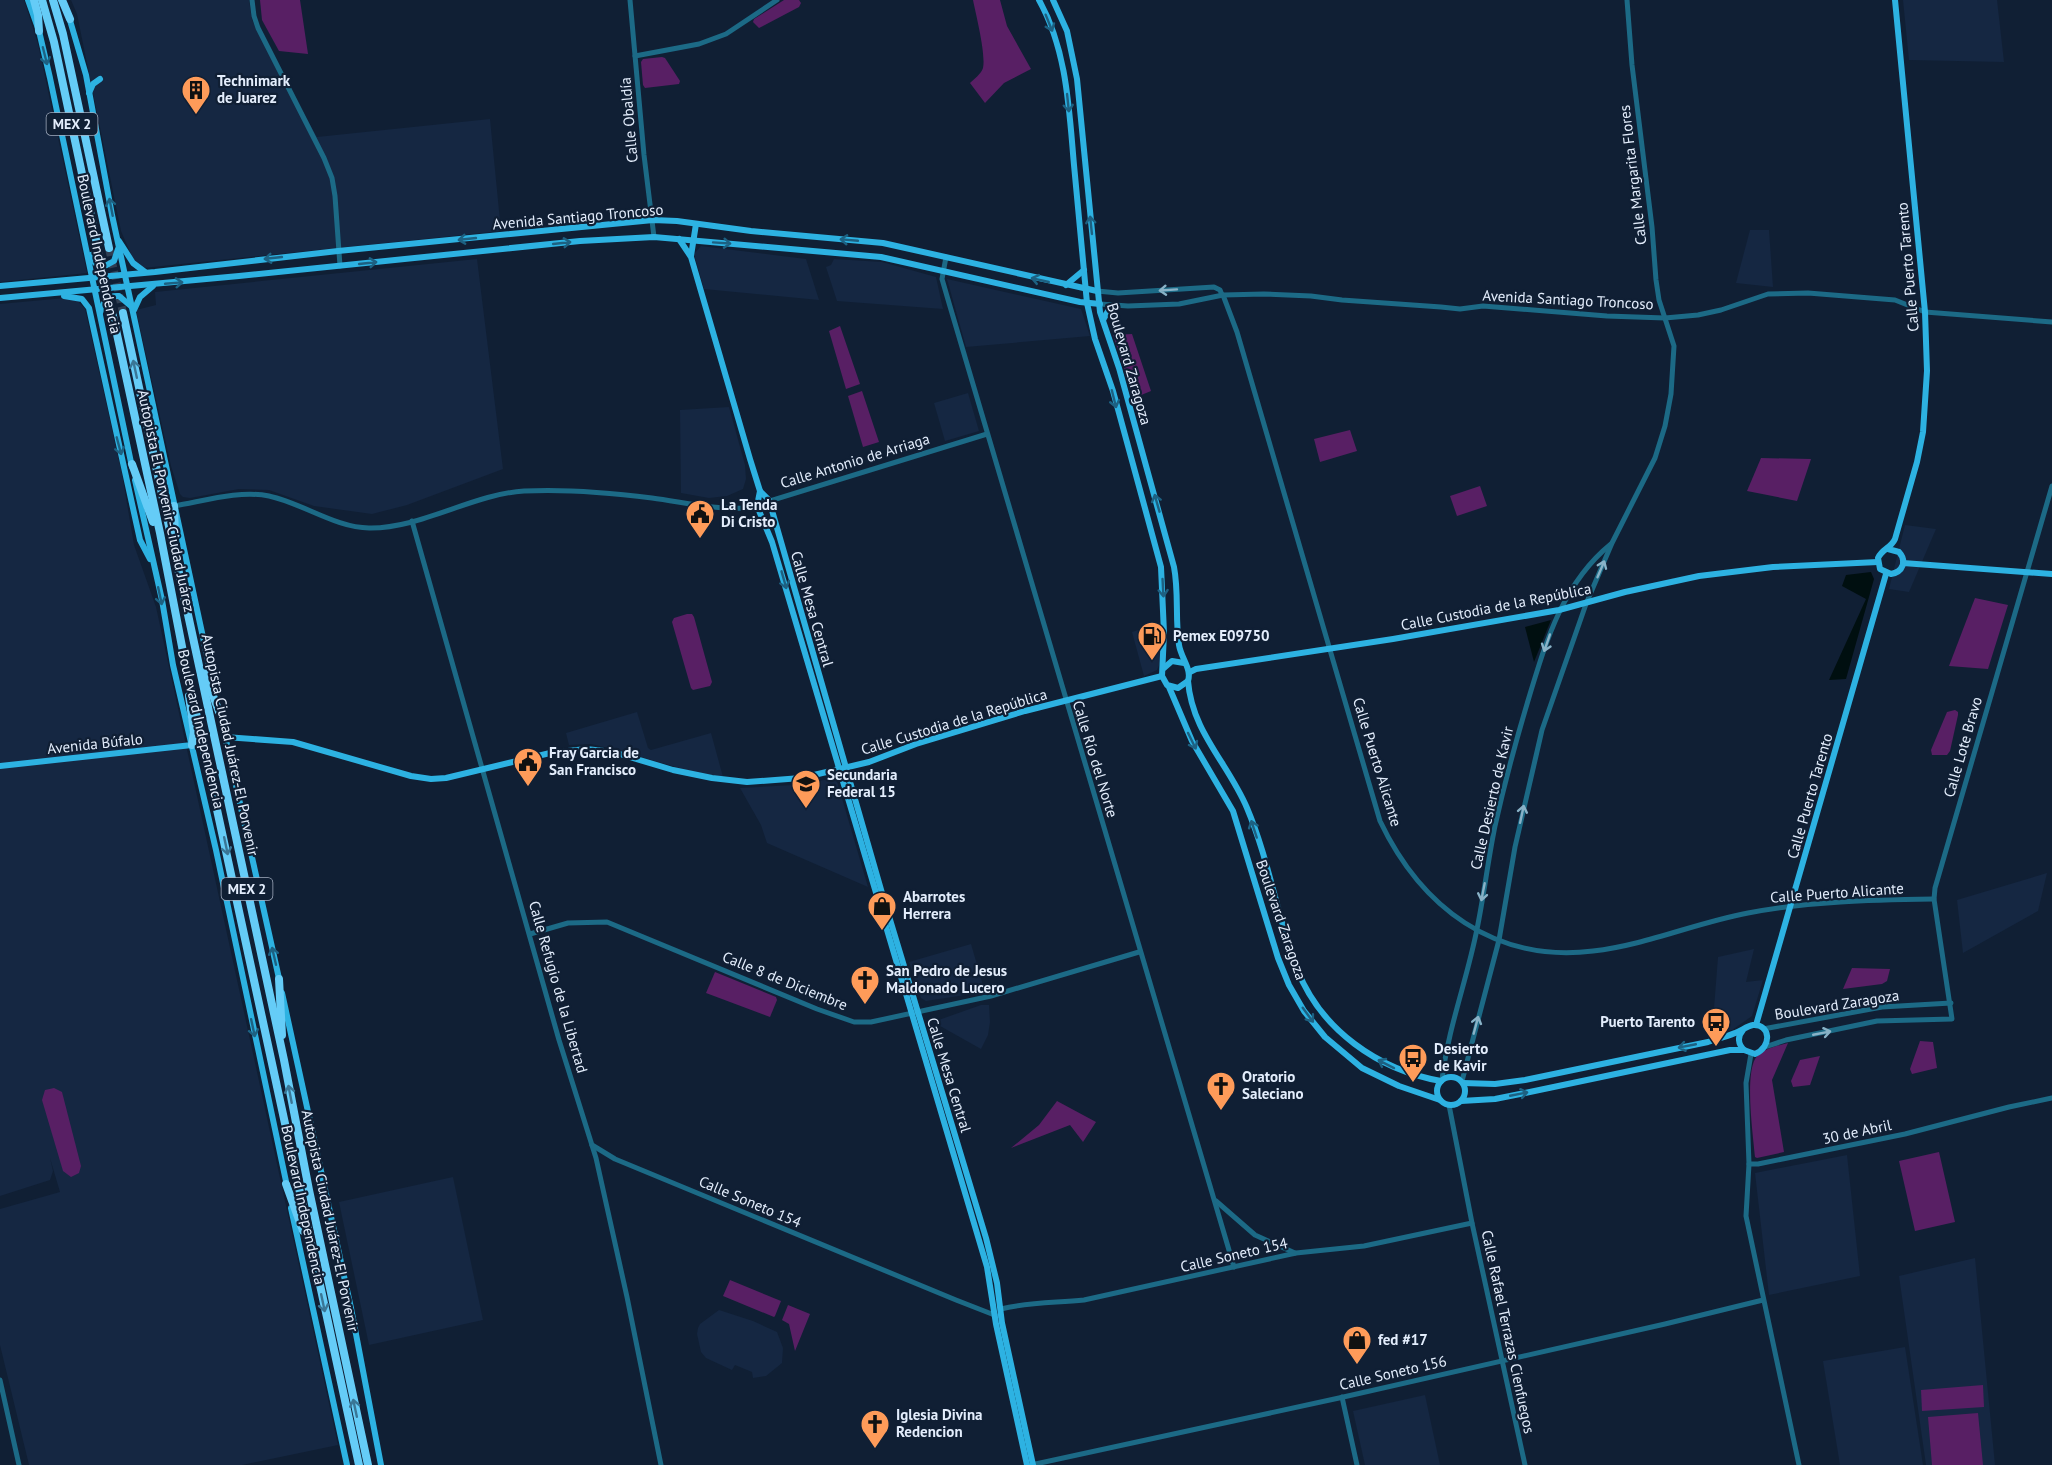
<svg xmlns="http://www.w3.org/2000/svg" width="2052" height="1465" font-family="'PT Sans',sans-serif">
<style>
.built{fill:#152742}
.green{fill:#581f64}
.water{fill:#000f10}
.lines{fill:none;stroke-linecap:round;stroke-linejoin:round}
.highway-tunnel{stroke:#303e52;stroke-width:8;stroke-dasharray:8 4;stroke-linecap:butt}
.minor{stroke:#1c6a86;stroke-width:5}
.major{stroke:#2db2e2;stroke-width:6}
.highway{stroke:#65ccf7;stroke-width:8}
.oneway{stroke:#1d6182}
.oneway2{stroke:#89b2c7}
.oneway3{stroke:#3a7696}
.labels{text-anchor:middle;stroke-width:4.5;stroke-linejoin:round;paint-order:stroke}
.shield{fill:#101f34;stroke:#a4afc0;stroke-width:1.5}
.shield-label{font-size:14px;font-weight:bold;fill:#e3edfc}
.poi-label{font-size:15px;font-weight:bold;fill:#e3edfc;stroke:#101f34;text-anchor:start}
.street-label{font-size:15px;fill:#e3edfc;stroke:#101f34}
</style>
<rect width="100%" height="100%" fill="#101f34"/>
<g class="built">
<path d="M0,0h24l3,9 11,35 49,229 -87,9z"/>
<path d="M71,0h178l3,20 65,117 173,-18 11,112 -358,37 -10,-9 -12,-28 -44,-217z"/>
<path d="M1903,0h94l7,62 -95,-2z"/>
<path d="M1750,230h19l4,57 -37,-4z"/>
<path d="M701,246l105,13 13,41 -115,-11 -10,-35z"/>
<path d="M477,259l26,210 -96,36 -35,9 -58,-8 -45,-16 -30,-1 -49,9 -7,-1 -3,-3 -9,-28 -35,-156 20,-5 -1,-13z"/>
<path d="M834,259l48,3 54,15 7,32 -106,-8 -11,-34 5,-2z"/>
<path d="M947,279l134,30 9,27 -124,11z"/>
<path d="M65,298l12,2 8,9 37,165 12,71 22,62 182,838 -96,20h-213l-29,-120v-136l60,-17 -10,-34 3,13 -3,9 -50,16v-892z"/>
<path d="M968,393l11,38 -34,10 -11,-38z"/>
<path d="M729,407l16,58 1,14 -3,10 -16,7 -18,2 -28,-5 -1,-83z"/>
<path d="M1905,525l31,4 -27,63 -20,-3z"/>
<path d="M1160,623l1,38 -4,9 -13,6 -12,-44z"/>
<path d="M637,712l11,36 3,2 60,-17 12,44 -37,-7 -69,-20 -26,-6 -22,1 -3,-12z"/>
<path d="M836,778l32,109 -101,-44 -6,-18 -21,-37 54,-3z"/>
<path d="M2047,873l-9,38 -75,42 -6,-53z"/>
<path d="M971,944l14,48 -59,9 -5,-3 -12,-36z"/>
<path d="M1754,949l-8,33 17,-2 -11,36 -20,14 -20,4 6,-77z"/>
<path d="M981,1005h8l1,17 -2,13 -7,14 -48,-27z"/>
<path d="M1847,1155l13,121 -91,19 -14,-122z"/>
<path d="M453,1177l30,143 -114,25 -30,-143z"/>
<path d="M1975,1258l20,207h-69l-27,-189z"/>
<path d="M719,1310l34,11 24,11 6,16 -1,15 -16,13 -13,2 -1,-6 -17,-7 -3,5 -26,-12 -5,-6 -4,-18 1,-6 2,-4z"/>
<path d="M1905,1347l18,118h-83l-17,-104z"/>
<path d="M1425,1395l15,70h-75l-12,-54z"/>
</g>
<g class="green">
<path d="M260,0h40l8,54 -29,-3 -17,-31z"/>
<path d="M784,0h15l2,3 -2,4 -40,21 -6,-6 1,-3z"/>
<path d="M973,0h27l7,26 24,43 -27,14 -19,20 -15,-20c5,-5 11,-9 13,-15 3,-14 -7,-53 -10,-68z"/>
<path d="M662,57l3,1 15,23 -1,3 -34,4 -2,-3 -2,-23 2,-3z"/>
<path d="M840,326l20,58 -14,5 -17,-58z"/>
<path d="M1132,334l19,57 -17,7 -21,-63z"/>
<path d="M862,391l17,51 -16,5 -15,-51z"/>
<path d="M1350,430l7,21 -37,11 -6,-23z"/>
<path d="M1761,458l50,1 -14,42 -50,-10z"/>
<path d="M1480,486l7,20 -30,10 -7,-20z"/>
<path d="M1975,598l33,7 -20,64 -39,-3z"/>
<path d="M687,614h5l2,3 18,65 -2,4 -17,4 -2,-2 -19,-66 2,-4z"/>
<path d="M1955,710l3,2v3l-8,36 -3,4h-15l-1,-5 16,-38z"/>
<path d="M1852,968l38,1 -3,12 -5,3 -39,5z"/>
<path d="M715,972l61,25 1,3 -7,17 -64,-24z"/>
<path d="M1920,1041l13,1 4,26 -25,6 -2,-5z"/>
<path d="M1788,1043l-16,37 12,72 -27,6 -2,-1c-2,-23 -10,-79 0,-98 6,-10 22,-13 33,-16z"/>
<path d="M1820,1056l-10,29 -17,2 -2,-6 9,-21z"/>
<path d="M54,1088l8,4 19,74 -2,7 -8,4 -8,-6 -21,-71 3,-10z"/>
<path d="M1057,1101l39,21 -13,20 -13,-17 -59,23 28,-23z"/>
<path d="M1939,1152l16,70 -40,9 -16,-70z"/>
<path d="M730,1280l51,21 -6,15 -1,1 -51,-21z"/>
<path d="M788,1305l22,9 -15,37 -6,-27 -7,-4z"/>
<path d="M1983,1385l1,22 -62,4 -1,-21z"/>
<path d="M1978,1413l5,52h-51l-4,-48z"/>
</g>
<g class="water">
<path d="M1871,572l3,7 -28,100 -17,1 37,-81 -24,-13 4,-11z"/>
<path d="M1551,620l-17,42 -9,-35z"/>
</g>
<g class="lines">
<g class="highway-tunnel">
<path d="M109,248l14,65"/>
<path d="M98,249l15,67"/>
</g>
<g class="minor">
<path d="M252,0l2,16 4,12 66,130 8,20 3,18 5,70"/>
<path d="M630,0l14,155 10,82"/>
<path d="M635,56l64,-12 27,-10 51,-34"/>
<path d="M946,257l-4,22 7,24 285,964"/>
<path d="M1097,291l21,2 96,-6 6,3 2,5"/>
<path d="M1223,295l14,37 143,489c41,86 114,142 213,130 53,-6 102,-28 155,-38 61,-12 124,-13 186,-14"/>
<path d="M1100,304l28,2 51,-2 44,-9 41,-1 47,2 31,4 99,7 19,2 23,-3 124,10 58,2 33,-3 23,-5 47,-16 40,-1 87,7 30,12 127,10"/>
<path d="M174,506c30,-5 65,-16 95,-10 33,7 67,32 100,32 51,1 104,-34 155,-37 39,-2 89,2 128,7 31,4 63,12 95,10l240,-74"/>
<path d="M412,521l147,519 37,118 31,139 34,168"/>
<path d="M530,934l38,-11 39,-1 210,87 37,13h17l120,-26 148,-44"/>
<path d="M1763,1029l119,-22 69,-4"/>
<path d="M1765,1047l21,-7 91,-19 75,-2 -18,-120 1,-11 117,-402"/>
<path d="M1751,1054l-5,29 3,81 -3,52 53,249"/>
<path d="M1442,1080c6,-52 25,-100 35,-151 7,-34 11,-69 18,-103 10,-45 22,-89 35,-132 17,-56 34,-112 81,-150"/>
<path d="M1462,1081l37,-141 16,-93 27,-117 44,-126 26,-61 43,-85 10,-32 6,-32 3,-48 -15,-46 -3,-20 -4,-53 -20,-162 -5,-65"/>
<path d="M1449,1105l23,118 53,242"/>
<path d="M592,1145l23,14 341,141 41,16"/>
<path d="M1749,1164h9l147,-30 104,-27 43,-9"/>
<path d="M1216,1201l39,34 40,18"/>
<path d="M1001,1309c28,-7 55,-6 83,-9l212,-47 68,-7 108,-23"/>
<path d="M0,1380l19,85"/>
<path d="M1342,1397l15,68"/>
<path d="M1031,1465l308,-67 326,-74 98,-24"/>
</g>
<g class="major">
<path d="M28,0l11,31 11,47 82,389"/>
<path d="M1039,0c28,50 30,109 35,165 4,46 9,92 13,138l8,36 18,52 48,176 3,66 -2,43 5,9 11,3 10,-7c4,-12 -7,-23 -9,-36 -4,-26 0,-52 -5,-78l-55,-199 -19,-56 -23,-233 -10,-48 -14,-31"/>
<path d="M69,17l17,58 26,140 103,478"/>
<path d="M89,93l4,-9 7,-5"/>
<path d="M679,239l12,18 59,202 10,32 9,9 113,393 104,345 11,45 5,40 31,142"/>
<path d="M119,241l14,22 12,9"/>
<path d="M91,255l4,8 10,3 9,-5 4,-12"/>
<path d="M691,256l5,-32"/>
<path d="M1066,285l18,-15"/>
<path d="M0,286l155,-14 183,-21 315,-31 24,1 74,10 132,12 214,48"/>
<path d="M64,296l18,3 7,9 51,232 10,19"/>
<path d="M0,298l239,-22 341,-35 74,-4 227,20 199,45 20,2"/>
<path d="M134,310l6,-13 13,-11"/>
<path d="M100,313c3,-10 7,-18 19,-17l13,11"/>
<path d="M1103,320l5,-9 9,-6"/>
<path d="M135,480l27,120 11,65 43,185 71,336"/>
<path d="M760,491l-3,15 15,36 215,725 9,57 31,141"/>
<path d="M1888,549l11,3c8,9 4,20 -8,22l-11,-5 -2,-11c4,-9 13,-10 17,-19l22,-77 6,-30 4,-61 -2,-59 -30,-312"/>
<path d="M1903,563l149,11"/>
<path d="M1164,668l8,-7 12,2"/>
<path d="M1190,672l6,-3 197,-30 166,-29 66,-18 74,-16 74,-9 105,-5"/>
<path d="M1188,681c4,51 40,82 59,127 22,52 30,108 50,161 24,61 81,101 144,112"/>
<path d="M1169,687l23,54 41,70 45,147 11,27 15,26 21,26 37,31 37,18 41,14"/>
<path d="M219,709l61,274"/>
<path d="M225,737l68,5 118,34 20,3 15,-1 104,-25 36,-4 27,3 60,18 39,8 35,4 54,-4 68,-16 47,-18 109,-33 137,-35"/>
<path d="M0,766l192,-21"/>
<path d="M282,993l69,315 30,157"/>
<path d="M1756,1025l130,-451"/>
<circle cx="1451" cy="1091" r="14"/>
<path d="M1463,1083l32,1 30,-4 183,-38c9,-3 18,-5 27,-9 6,-2 12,-7 18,-8 18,-1 19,22 2,29l-11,-4c-6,-6 -7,-13 -1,-20"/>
<path d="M1461,1101l34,-2 30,-6 205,-43h14"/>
<path d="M291,1208l56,257"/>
</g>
<g class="highway">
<path d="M34,0l4,15 1,16"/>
<path d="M42,0l12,42 44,207"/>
<path d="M53,0l10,34 46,214"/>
<path d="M62,0l8,19"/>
<path d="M123,313l161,747 25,130 59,275"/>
<path d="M113,316l47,217 25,129 174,803"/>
<path d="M132,464l21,58"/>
<path d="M174,506l1,34"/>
<path d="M204,671l15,41"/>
<path d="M189,696l5,36 -2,13"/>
<path d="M279,979l3,56"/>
<path d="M286,1184l17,47"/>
</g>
</g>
<defs><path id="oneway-shaft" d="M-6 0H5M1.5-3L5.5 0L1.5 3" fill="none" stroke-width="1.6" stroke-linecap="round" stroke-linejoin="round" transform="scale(1.5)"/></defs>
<g class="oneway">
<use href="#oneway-shaft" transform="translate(1049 23) rotate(68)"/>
<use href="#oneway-shaft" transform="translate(45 56) rotate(76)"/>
<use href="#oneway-shaft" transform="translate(1068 103) rotate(84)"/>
<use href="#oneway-shaft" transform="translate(111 207) rotate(-101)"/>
<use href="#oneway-shaft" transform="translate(1091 225) rotate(-96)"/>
<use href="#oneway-shaft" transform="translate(467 239) rotate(174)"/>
<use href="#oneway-shaft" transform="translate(849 240) rotate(-175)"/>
<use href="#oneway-shaft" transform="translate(562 243) rotate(-6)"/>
<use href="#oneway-shaft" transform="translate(722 243) rotate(4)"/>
<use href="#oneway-shaft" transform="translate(273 258) rotate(174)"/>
<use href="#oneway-shaft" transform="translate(368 263) rotate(-6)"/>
<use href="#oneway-shaft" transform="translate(1040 280) rotate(-167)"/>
<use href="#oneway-shaft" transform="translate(174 283) rotate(-5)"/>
<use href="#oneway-shaft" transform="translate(1114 399) rotate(76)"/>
<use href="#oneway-shaft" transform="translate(119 446) rotate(75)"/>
<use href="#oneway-shaft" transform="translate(1157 503) rotate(-106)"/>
<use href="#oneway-shaft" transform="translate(784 580) rotate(74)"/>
<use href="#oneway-shaft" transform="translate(1163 588) rotate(87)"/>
<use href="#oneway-shaft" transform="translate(160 596) rotate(78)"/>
<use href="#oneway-shaft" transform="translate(1192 741) rotate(64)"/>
<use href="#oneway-shaft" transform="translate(1254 829) rotate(-108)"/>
<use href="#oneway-shaft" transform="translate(274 956) rotate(-103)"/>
<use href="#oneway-shaft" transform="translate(1308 1015) rotate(54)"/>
<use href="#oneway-shaft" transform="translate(253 1028) rotate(78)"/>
<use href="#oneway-shaft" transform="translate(1687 1046) rotate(169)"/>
<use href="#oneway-shaft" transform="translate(1386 1064) rotate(-153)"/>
<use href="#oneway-shaft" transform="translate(1519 1094) rotate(-11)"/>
</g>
<g class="oneway2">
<use href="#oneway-shaft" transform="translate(1168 290) rotate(176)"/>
<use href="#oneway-shaft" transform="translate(1601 569) rotate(-67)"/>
<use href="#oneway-shaft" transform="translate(1547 643) rotate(109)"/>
<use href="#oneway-shaft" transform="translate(1522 814) rotate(-78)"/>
<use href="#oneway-shaft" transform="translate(1483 892) rotate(101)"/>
<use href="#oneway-shaft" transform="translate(1476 1025) rotate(-75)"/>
<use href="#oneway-shaft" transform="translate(1822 1033) rotate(-11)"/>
</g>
<g class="oneway3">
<use href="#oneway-shaft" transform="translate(135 369) rotate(-102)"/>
<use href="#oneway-shaft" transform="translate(226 846) rotate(78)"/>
<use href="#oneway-shaft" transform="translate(290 1094) rotate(-101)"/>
<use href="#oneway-shaft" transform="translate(323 1303) rotate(78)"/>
<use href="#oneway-shaft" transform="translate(355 1408) rotate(-102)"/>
</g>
<defs>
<g id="building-pin" transform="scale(1.5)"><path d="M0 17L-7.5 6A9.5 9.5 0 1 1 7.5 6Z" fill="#fe9b59" stroke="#101f34"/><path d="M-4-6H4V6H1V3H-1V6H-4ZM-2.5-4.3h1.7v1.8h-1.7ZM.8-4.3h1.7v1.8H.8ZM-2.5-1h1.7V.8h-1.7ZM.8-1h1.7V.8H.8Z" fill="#111"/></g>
<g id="civic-pin" transform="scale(1.5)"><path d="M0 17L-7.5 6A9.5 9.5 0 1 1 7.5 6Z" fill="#fe9b59" stroke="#101f34"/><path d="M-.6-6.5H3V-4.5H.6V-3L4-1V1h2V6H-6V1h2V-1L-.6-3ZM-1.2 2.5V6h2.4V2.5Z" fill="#111"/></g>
<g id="fuel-pin" transform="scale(1.5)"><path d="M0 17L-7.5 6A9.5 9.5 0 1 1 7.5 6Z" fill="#fe9b59" stroke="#101f34"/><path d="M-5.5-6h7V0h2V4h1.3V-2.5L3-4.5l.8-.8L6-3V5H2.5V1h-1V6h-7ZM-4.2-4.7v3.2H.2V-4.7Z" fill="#111"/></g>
<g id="school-pin" transform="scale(1.5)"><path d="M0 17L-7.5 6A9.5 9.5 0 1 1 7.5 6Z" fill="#fe9b59" stroke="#101f34"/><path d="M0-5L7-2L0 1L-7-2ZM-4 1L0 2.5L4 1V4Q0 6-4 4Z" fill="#111"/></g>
<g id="shop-pin" transform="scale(1.5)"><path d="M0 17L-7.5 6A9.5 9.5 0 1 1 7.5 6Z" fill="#fe9b59" stroke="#101f34"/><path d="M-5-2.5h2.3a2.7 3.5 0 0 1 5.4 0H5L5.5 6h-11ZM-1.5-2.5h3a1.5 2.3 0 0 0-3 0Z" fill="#111"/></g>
<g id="church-pin" transform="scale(1.5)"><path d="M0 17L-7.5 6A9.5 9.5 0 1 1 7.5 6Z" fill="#fe9b59" stroke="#101f34"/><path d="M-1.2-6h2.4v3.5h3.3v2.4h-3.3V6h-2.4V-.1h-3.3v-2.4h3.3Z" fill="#111"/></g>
<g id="bus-pin" transform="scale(1.5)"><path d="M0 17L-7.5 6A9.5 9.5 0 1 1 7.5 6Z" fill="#fe9b59" stroke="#101f34"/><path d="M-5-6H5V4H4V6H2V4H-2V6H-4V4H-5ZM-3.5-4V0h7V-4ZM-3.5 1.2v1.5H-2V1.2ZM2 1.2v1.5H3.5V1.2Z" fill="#111"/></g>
</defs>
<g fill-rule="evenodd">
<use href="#building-pin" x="196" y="90"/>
<use href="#civic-pin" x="700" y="514"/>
<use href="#fuel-pin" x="1152" y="636"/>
<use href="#civic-pin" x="528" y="762"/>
<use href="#school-pin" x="806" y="784"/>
<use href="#shop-pin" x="882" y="906"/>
<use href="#church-pin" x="865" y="980"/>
<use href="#bus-pin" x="1716" y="1022"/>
<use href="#bus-pin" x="1413" y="1058"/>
<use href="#church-pin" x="1221" y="1086"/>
<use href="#shop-pin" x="1357" y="1340"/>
<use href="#church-pin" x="875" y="1424"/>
</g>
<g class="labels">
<g class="shield">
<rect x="46.5" y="113" width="51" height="22" rx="4.5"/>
<rect x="221.5" y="878" width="51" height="22" rx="4.5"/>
</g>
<g class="shield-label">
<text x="72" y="129">MEX 2</text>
<text x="247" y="894">MEX 2</text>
</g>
<g class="poi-label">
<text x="217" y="86">Technimark<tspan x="217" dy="17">de Juarez</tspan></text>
<text x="721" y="510">La Tenda<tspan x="721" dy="17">Di Cristo</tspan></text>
<text x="1173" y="641">Pemex E09750</text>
<text x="549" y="758">Fray Garcia de<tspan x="549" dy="17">San Francisco</tspan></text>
<text x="827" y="780">Secundaria<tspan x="827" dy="17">Federal 15</tspan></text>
<text x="903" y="902">Abarrotes<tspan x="903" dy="17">Herrera</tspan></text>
<text x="886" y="976">San Pedro de Jesus<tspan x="886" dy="17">Maldonado Lucero</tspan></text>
<text x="1695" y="1027" text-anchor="end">Puerto Tarento</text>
<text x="1434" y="1054">Desierto<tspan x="1434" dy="17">de Kavir</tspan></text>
<text x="1242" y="1082">Oratorio<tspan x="1242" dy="17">Saleciano</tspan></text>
<text x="1378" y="1345">fed #17</text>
<text x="896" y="1420">Iglesia Divina<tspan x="896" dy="17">Redencion</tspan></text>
</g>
<g class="street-label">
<text transform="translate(629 120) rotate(-95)" y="5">Calle Obaldía</text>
<text transform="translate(1633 175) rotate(-97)" y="5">Calle Margarita Flores</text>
<text transform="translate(578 217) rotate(-5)" y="5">Avenida Santiago Troncoso</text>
<text transform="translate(99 254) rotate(78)" y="5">Boulevard Independencia</text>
<text transform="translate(1908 267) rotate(-95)" y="5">Calle Puerto Tarento</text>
<text transform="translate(1568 300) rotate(3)" y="5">Avenida Santiago Troncoso</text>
<text transform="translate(1129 364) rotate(74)" y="5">Boulevard Zaragoza</text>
<text transform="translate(855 461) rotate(-17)" y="5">Calle Antonio de Arriaga</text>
<text transform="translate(166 501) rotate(78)" y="5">Autopista El Porvenir-Ciudad Juárez</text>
<text transform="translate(1496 607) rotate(-11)" y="5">Calle Custodia de la República</text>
<text transform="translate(812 609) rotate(74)" y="5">Calle Mesa Central</text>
<text transform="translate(954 722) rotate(-17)" y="5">Calle Custodia de la República</text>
<text transform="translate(201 729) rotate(77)" y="5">Boulevard Independencia</text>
<text transform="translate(95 744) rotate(-6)" y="5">Avenida Búfalo</text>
<text transform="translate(230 745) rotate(78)" y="5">Autopista Ciudad Juárez-El Porvenir</text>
<text transform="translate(1963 747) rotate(-74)" y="5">Calle Lote Bravo</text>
<text transform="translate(1095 759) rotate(73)" y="5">Calle Río del Norte</text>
<text transform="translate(1377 762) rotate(73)" y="5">Calle Puerto Alicante</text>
<text transform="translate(1810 796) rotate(-74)" y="5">Calle Puerto Tarento</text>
<text transform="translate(1492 798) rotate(-77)" y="5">Calle Desierto de Kavir</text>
<text transform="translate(1837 893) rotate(-4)" y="5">Calle Puerto Alicante</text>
<text transform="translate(1281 920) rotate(71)" y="5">Boulevard Zaragoza</text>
<text transform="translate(785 981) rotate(22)" y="5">Calle 8 de Diciembre</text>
<text transform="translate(558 987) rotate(74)" y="5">Calle Refugio de la Libertad</text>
<text transform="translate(1837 1005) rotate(-9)" y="5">Boulevard Zaragoza</text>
<text transform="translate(949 1075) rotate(73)" y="5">Calle Mesa Central</text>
<text transform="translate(1857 1132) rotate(-12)" y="5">30 de Abril</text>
<text transform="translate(750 1202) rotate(23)" y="5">Calle Soneto 154</text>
<text transform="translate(303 1205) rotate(78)" y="5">Boulevard Independencia</text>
<text transform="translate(330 1221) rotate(78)" y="5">Autopista Ciudad Juárez-El Porvenir</text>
<text transform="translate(1234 1255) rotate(-13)" y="5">Calle Soneto 154</text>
<text transform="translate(1508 1332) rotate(78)" y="5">Calle Rafael Terrazas Cienfuegos</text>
<text transform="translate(1393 1373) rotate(-13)" y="5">Calle Soneto 156</text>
</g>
</g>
</svg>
